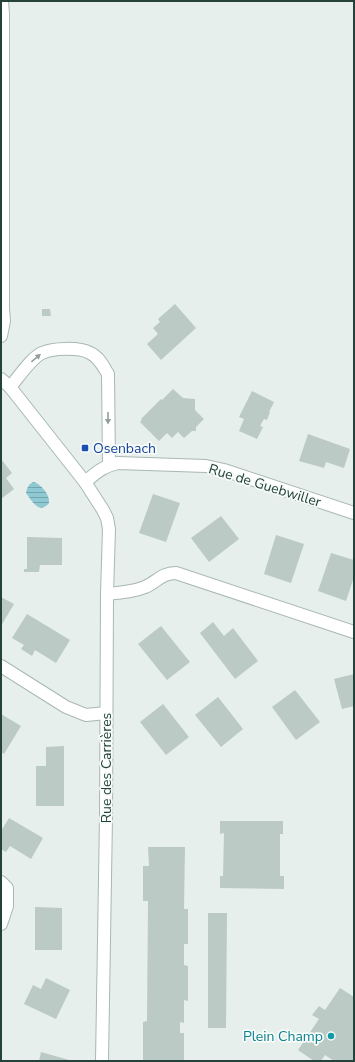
<svg xmlns="http://www.w3.org/2000/svg" width="355" height="1062" font-family="'Nunito Sans',sans-serif">
<style>
.water{fill:url(#water-rules)}
.building{fill:#bbcac4}
.lines{fill:none;stroke-linecap:round;stroke-linejoin:round}
.minor-casing{stroke:#a8b8b2;stroke-width:14}
.minor{stroke:#fff;stroke-width:12}
.oneway{fill:#92a09c}
.transit-dot{fill:#1a4fb4;stroke:#f7fbf9;stroke-width:1.5}
.culture-dot{fill:#0f9aa8;stroke:#f7fbf9;stroke-width:1.5}
.labels{text-anchor:middle;stroke-width:3.5;stroke-linejoin:round;paint-order:stroke}
.transit-label{font-size:14px;fill:#164399;stroke:#f7fbf9;text-anchor:start}
.street-label{font-size:14px;fill:#24423a;stroke:#f7fbf9}
.culture-label{font-size:14px;fill:#0d838f;stroke:#f7fbf9;text-anchor:end}
</style>
<defs>
<pattern id="water-rules" width="6" height="5" patternUnits="userSpaceOnUse"><rect width="6" height="5" fill="#8ec9d4"/><path d="M0 2.5h6" fill="none" stroke="#74a5ad"/></pattern>
</defs>
<rect width="100%" height="100%" fill="#e6efeb"/>
<path class="water" d="M34,482c8,3 16,13 15,21 -10,12 -17,-2 -23,-10 1,-5 3,-10 8,-11z"/>
<g class="building">
<path d="M175,304l21,24 -35,32 -14,-16 11,-10 -5,-6 7,-6 -2,-3z"/>
<path d="M42,309h8l1,7h-9z"/>
<path d="M173,389l10,9 12,1v11l9,9 -8,8v4h-4l-8,7 -6,-6 -6,6 -5,-5 -8,8 -19,-19 2,-2 -1,-1 20,-20 1,1z"/>
<path d="M252,391l22,11 -5,10h1l-3,8 -3,-1 -4,7 3,1 -6,12 -18,-8 5,-12 -5,-2z"/>
<path d="M308,434l42,15 -6,19 -18,-6 -2,6 -25,-7z"/>
<path d="M1,459l11,14 -6,5 8,11 -13,10z"/>
<path d="M153,494l27,9 -14,39 -27,-9z"/>
<path d="M221,516l18,23 -30,23 -18,-24z"/>
<path d="M276,535l28,9 -13,39 -27,-9z"/>
<path d="M27,537l35,1v27h-22l-1,7h-15v-3h3z"/>
<path d="M331,553l23,7v17l-8,24 -28,-10z"/>
<path d="M1,597l13,7 -13,22z"/>
<path d="M27,614l43,26 -14,23 -21,-13 -3,6 -11,-7 3,-4 -12,-7z"/>
<path d="M213,622l11,14 9,-8 25,33 -23,18 -35,-46z"/>
<path d="M161,626l29,36 -23,18 -29,-36z"/>
<path d="M354,674v32l-12,3 -8,-30z"/>
<path d="M295,690l25,32 -24,18 -24,-33z"/>
<path d="M218,697l25,32 -22,18 -26,-32z"/>
<path d="M163,704l26,33 -23,18 -26,-33z"/>
<path d="M1,714l20,12 -17,28 -3,-2z"/>
<path d="M64,746v60h-28v-40h10v-19z"/>
<path d="M9,818l34,20 -12,21 -21,-13 -4,6 -5,-3v-18z"/>
<path d="M220,821h63v13h-3v42h4v13l-64,-1v-12h3l1,-43 -4,1z"/>
<path d="M148,847h37l-1,62h4v35h-4v21l4,1v35l-4,-1v23l-4,-1v11h4v28h-41v-39l4,-1 1,-120h-5v-35h6z"/>
<path d="M35,907l27,1v42h-27z"/>
<path d="M208,913h19l-1,115h-18z"/>
<path d="M46,978l24,12 -14,29 -32,-15 9,-19 8,4z"/>
<path d="M340,988l14,9v64h-20l-9,-6 -4,6h-7l-16,-11 21,-31 -7,-4 7,-9 6,4z"/>
<path d="M41,1052l28,8v1h-30z"/>
</g>
<g class="lines">
<g class="minor-casing">
<g id="minor">
<path d="M1,336l3,-15 -1,-12v-295l-1,-13"/>
<path d="M1,379l9,8 75,95 18,28 4,8 2,11 -2,65 -1,223 -4,244"/>
<path d="M10,387c8,-9 21,-29 32,-34 11,-5 37,-6 48,0 9,4 13,13 18,21l1,91"/>
<path d="M85,482c11,-9 18,-16 33,-19l88,3 18,4 130,43"/>
<path d="M107,594c12,-1 26,-2 38,-7 12,-5 16,-14 31,-14l178,59"/>
<path d="M1,666l65,41 20,8 20,-2"/>
<path d="M1,882l6,6v18l-6,18"/>
</g>
</g>
<use href="#minor" class="minor"/>
</g>
<defs><path id="oneway-solid" d="M-6-.8H1V-3.2L6.5 0L1 3.2V.8H-6Z"/></defs>
<g class="oneway">
<use href="#oneway-solid" transform="translate(36 358) rotate(-40)"/>
<use href="#oneway-solid" transform="translate(108 418) rotate(90)"/>
</g>
<rect class="transit-dot" x="81" y="444" width="8" height="8" rx="2"/>
<circle class="culture-dot" cx="331" cy="1036" r="4"/>
<g class="labels">
<g class="transit-label">
<text x="93" y="453">Osenbach</text>
</g>
<g class="street-label">
<text transform="translate(265 485) rotate(17)" y="5">Rue de Guebwiller</text>
<text transform="translate(106 768) rotate(-90)" y="5">Rue des Carrières</text>
</g>
<g class="culture-label">
<text x="323" y="1041">Plein Champ</text>
</g>
</g>
<rect width="355" height="1062" fill="none" stroke="#24423a" stroke-width="4"/>
</svg>
